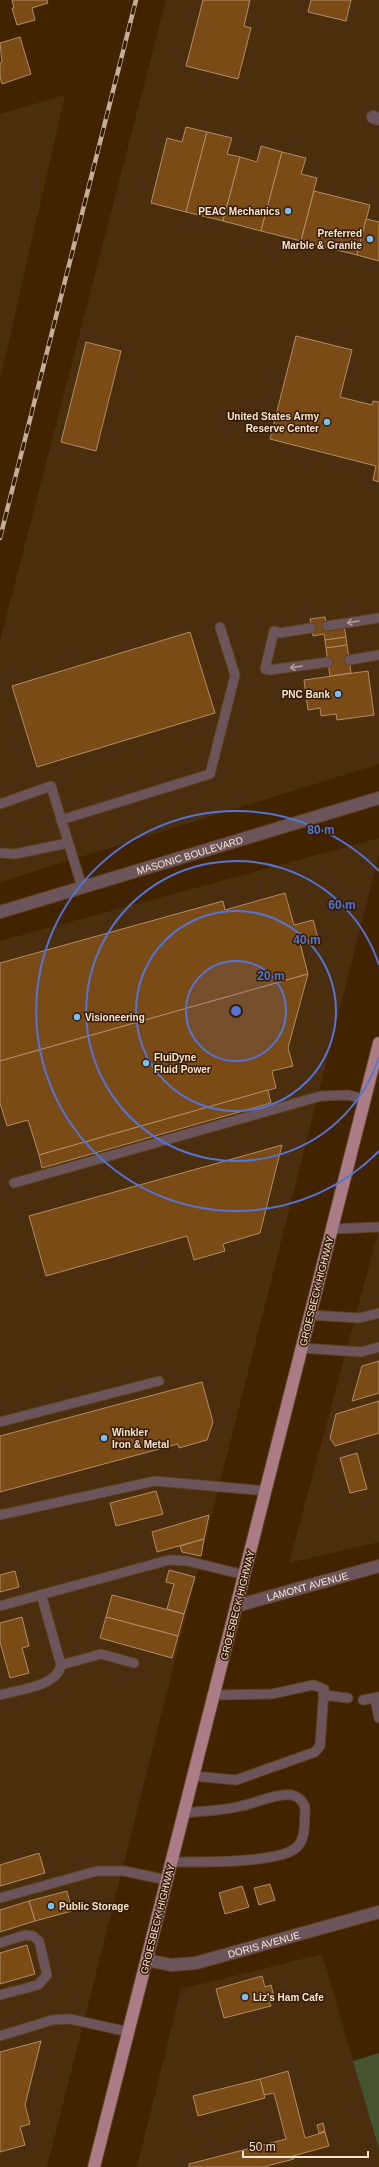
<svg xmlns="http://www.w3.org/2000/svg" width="379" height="2167" font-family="Arial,sans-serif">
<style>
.built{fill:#4a2e0d}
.green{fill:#465330}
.building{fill:#7a4b15;stroke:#b18c68}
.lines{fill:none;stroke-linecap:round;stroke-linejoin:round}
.service-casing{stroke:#5f4222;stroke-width:11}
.minor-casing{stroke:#5f4222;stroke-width:14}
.tertiary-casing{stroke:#5f4222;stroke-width:14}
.primary-casing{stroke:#5f4222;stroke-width:14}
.service{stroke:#6c555a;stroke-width:9}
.minor{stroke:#6c555a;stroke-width:12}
.tertiary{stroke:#6c555a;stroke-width:12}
.primary{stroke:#aa7d86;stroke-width:12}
.rail-casing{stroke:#c5ae96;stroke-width:4.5}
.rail{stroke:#331c02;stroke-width:3;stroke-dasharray:9;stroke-linecap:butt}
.oneway{stroke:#b39e96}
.ring{fill:none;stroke:#5474d7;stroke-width:2}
.poi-dot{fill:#7abef8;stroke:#331c02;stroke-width:1.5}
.labels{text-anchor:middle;stroke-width:3;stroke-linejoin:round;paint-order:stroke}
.poi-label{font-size:10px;font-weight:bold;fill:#fae6d3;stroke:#331c02;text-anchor:start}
.street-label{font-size:10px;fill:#fae6d3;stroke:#331c02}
.centre{fill:#5474d7;stroke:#331c02;stroke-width:2}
.ring-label{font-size:12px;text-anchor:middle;font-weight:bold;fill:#5474d7;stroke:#331c02;stroke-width:3;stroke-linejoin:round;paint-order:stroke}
</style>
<rect width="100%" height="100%" fill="#422300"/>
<g class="built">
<path d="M166,0h213v764l-379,118v-241z"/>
<path d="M65,95l-65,285v-266z"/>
<path d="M379,838v16l-332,1313h-47v-1226z"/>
<path d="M379,1229v313l-90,21z"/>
<path d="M322,1954l57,195v18h-242l44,-178z"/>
</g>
<path class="green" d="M379,2053v96l-26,-88z"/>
<g class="building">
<path d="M12,0h35l1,3 -16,5 3,12 -18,5 -5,-17h2z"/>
<path d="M203,0h47l-6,26 7,2 -13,51 -52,-13z"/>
<path d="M311,0h40l-5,21 -38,-9z"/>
<path d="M20,37l11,37 -29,10 -2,-7v-14l2,-1 -2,-19z"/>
<path d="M186,127l21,5 -21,80 -35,-9 16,-65 15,4z"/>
<path d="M207,132l25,6 -5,16 13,3 -17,64 -37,-9z"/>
<path d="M261,146l21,6 -21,79 -38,-10 17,-64 17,5z"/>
<path d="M282,152l24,6 -5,16 16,4 -16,63 -40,-10z"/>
<path d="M314,191l56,14 -13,50 -56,-14z"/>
<path d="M366,219l13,3v39l-22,-6z"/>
<path d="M296,336l56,14 -12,47 32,8 1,-4 6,1v80l-6,-2 3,-14 -106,-27z"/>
<path d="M86,342l35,9 -25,100 -35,-9z"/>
<path d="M325,617l2,12 17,-3 2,11 -21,3 -1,-6 -11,2 -3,-17z"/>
<path d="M190,632l25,81 -178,54 -25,-81z"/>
<path d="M346,637l1,8 -21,3 -1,-8z"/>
<path d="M347,645l4,28 -21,3 -4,-28z"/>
<path d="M368,671l6,44 -37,5 -1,-6 -15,2 -1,-8 -12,2 -4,-30z"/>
<path d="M285,893l9,32 19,-5 5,18 -18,5 8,31 -308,87v-98l223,-62 2,9z"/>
<path d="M308,974l-20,74 5,18 -21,5 4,17 -237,67 -11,-35 -21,6 -7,-23v-42z"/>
<path d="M268,1090l3,13 -229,65 -3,-13z"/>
<path d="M282,1145l-22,88 -37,11 2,7 -31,9 -7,-24 -141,40 -17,-60z"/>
<path d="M379,1361v32l-27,8 10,-35z"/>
<path d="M202,1382l11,40 -6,18 -28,8 -1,-4 -178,48v-56z"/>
<path d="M379,1401v32l-44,13 -5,-8 6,-24z"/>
<path d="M357,1453l10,36 -17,4 -10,-35z"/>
<path d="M156,1491l7,23 -47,12 -6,-23z"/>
<path d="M209,1515l-5,24 -47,13 -5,-20z"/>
<path d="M204,1539l-3,17 -19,-4 -2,-6z"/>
<path d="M169,1570l26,7 -11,37 -17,-5 7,-25 -8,-2z"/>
<path d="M15,1571l4,16 -19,5v-17z"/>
<path d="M112,1595l72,19 -6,22 -72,-19z"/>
<path d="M22,1617l7,29 -7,2 7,25 -19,5 -10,-36v-19z"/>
<path d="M106,1617l72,19 -6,22 -72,-20z"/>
<path d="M39,1853l6,20 -45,13v-21z"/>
<path d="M270,1884l5,16 -16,5 -5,-17z"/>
<path d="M242,1886l7,21 -24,7 -6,-21z"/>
<path d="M67,1891l5,20 -37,10 -6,-20z"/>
<path d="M29,1901l6,20 -35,11v-22z"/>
<path d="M27,1945l8,29 -35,10v-31z"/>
<path d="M262,1976l3,11 6,-2 3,12 -6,1 3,8 -47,12 -8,-29z"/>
<path d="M41,2041l-16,64 5,19 -10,3 5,18 -25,7v-100z"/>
<path d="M288,2071l17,67 20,-6 4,14 -36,10 1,3 -31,8h-74v-3l97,-25 -12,-46 -10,2 -4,-16z"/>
<path d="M260,2079l5,19 -67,18 -5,-20z"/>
<path d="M323,2123l2,8 -6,2 -2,-8z"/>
</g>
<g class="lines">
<g class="service-casing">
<g id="service">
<path d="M327,626l52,-8"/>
<path d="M311,628l-31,5 -6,-2 -9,38 5,1 58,-8"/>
<path d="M349,660l30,-5"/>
<path d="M0,804l51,-18 31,101"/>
<path d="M61,820l149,-46 25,-99 -15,-48"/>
<path d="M0,853l15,1 53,-11"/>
<path d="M14,1183l307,-87 27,-1 17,4"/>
<path d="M332,1229l47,-2"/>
<path d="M310,1315l49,3 20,-5"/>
<path d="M302,1348l59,4 18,-5"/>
<path d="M0,1422l159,-41"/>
<path d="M0,1515l155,-34 111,10"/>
<path d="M0,1606l169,-46 18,1 58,14"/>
<path d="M61,1665l40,-11 33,9"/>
<path d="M0,1695c18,-5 58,-9 61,-30l-20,-71"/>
<path d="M323,1695l25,3"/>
<path d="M375,1699l4,19"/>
<path d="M363,1700l16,-3"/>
<path d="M193,1776l43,4 79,-28 5,-6 4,-57 -11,-4 -41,9 -58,1"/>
<path d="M172,1862c25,0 108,2 125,-15 9,-9 7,-23 8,-35 1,-8 -5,-15 -13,-17 -16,-2 -35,8 -51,11 -18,5 -38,5 -57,7"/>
<path d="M0,1898l97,-27h27l43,9"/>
<path d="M0,1943l25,-8 8,1 6,5 8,34 -9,10 -38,10"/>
<path d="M0,2036l52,-16 18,-1 59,13"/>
</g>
</g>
<g class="minor-casing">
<g id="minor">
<path d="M373,117l6,2"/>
<path id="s1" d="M236,1606l143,-40"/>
<path id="s2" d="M147,1960l24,5 25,-2 183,-51"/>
</g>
</g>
<g class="tertiary-casing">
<g id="tertiary">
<path id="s3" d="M0,912l379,-114"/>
</g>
</g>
<g class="primary-casing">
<path id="primary" d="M94,2167l285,-1124"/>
</g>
<use href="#service" class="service"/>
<use href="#minor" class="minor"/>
<use href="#tertiary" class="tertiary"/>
<use href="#primary" class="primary"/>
<g class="rail-casing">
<path id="rail" d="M0,538l136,-538"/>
</g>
<use href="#rail" class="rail"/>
</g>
<defs><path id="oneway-shaft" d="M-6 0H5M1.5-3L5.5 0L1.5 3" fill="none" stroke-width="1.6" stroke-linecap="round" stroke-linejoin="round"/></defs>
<g class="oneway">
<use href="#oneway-shaft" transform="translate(353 622) rotate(171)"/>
<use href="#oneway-shaft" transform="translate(296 667) rotate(172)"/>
</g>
<circle cx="236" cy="1011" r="50" fill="#5474d7" fill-opacity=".12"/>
<g class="ring">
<circle cx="236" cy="1011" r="50"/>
<circle cx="236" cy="1011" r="100"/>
<path d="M379 1057A150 150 0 1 1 379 965"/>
<path d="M379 1151A200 200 0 1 1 379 871"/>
</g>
<g class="poi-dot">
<circle cx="288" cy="211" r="4"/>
<circle cx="370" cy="239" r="4"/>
<circle cx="327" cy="422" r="4"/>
<circle cx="338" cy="694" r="4"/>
<circle cx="77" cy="1017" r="4"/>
<circle cx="146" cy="1063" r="4"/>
<circle cx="104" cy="1438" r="4"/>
<circle cx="51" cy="1906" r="4"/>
<circle cx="245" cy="1997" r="4"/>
</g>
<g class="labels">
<g class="poi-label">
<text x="280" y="215" text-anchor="end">PEAC Mechanics</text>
<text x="362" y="237" text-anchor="end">Preferred<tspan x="362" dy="12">Marble &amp; Granite</tspan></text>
<text x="319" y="420" text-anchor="end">United States Army<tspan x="319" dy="12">Reserve Center</tspan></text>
<text x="330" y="698" text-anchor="end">PNC Bank</text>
<text x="85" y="1021">Visioneering</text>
<text x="154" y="1061">FluiDyne<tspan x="154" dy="12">Fluid Power</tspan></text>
<text x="112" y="1436">Winkler<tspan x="112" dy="12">Iron &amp; Metal</tspan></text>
<text x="59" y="1910">Public Storage</text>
<text x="253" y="2001">Liz's Ham Cafe</text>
</g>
<g class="street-label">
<text dy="4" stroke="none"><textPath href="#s3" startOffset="198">MASONIC BOULEVARD</textPath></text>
<text transform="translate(316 1291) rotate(-76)" y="4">GROESBECK HIGHWAY</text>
<text dy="4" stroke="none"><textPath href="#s1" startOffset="74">LAMONT AVENUE</textPath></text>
<text transform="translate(237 1605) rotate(-76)" y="4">GROESBECK HIGHWAY</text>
<text transform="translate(157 1919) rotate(-76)" y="4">GROESBECK HIGHWAY</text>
<text dy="4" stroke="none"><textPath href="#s2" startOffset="120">DORIS AVENUE</textPath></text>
</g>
</g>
<circle cx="236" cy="1011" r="6" class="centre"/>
<g class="ring-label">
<text x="321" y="834">80 m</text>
<text x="342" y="909">60 m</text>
<text x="307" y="944">40 m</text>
<text x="271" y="980">20 m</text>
</g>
<path d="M243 2151v6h125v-6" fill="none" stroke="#fae6d3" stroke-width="2"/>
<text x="249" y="2151" font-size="12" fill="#fae6d3" stroke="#331c02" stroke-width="3" paint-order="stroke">50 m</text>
</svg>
